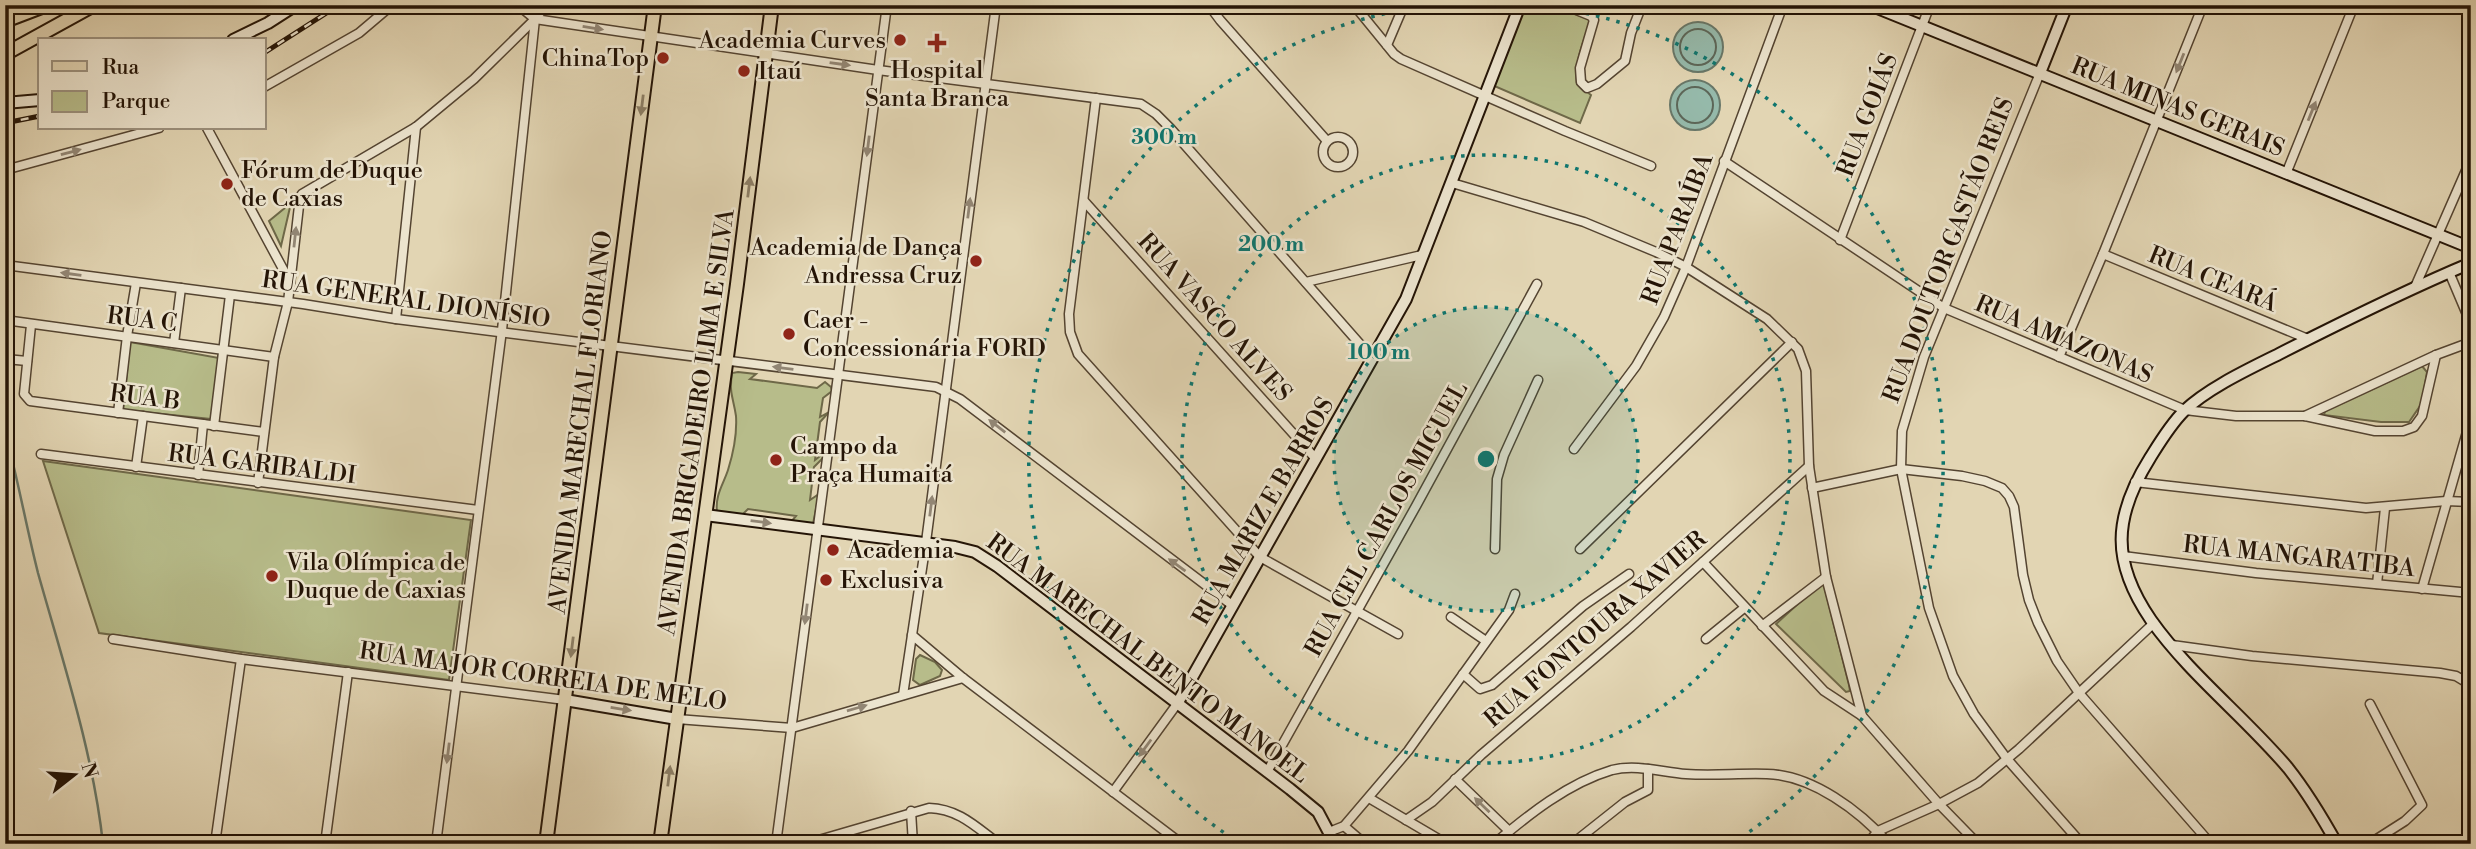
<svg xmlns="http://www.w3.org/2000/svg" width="2476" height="849" font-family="'Libre Bodoni',serif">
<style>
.green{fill:#b7bc8a;stroke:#6e6848;stroke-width:2}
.water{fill:#95b9aa;stroke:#687768;stroke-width:2}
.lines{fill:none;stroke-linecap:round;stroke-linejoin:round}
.shore{stroke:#5c6658;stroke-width:2}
.stream{stroke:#687768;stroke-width:2.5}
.street-casing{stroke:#544431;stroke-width:11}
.secondary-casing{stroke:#241406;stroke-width:14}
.primary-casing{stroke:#241406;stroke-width:16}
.street{stroke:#ece4ce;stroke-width:8}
.secondary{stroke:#ece4ce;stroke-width:10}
.primary{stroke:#e2d5b3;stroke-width:12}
.rail-casing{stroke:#241406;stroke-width:5}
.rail{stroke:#ece4ce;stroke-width:2.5;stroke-dasharray:8;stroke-linecap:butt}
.oneway{fill:#928674}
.oneway2{fill:#8c7e65}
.ring{fill:none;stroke:#0f766e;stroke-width:3.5;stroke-dasharray:3.5 7}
.poi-dot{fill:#8f2418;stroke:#ece4ce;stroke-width:2.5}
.labels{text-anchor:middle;stroke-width:5;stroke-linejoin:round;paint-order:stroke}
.poi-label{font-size:24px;fill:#241406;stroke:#ece4ce;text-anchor:start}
.street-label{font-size:24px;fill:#241406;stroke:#ece4ce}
.centre{fill:#0f766e;stroke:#ece4ce;stroke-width:3.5}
.ring-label{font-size:21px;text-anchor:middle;font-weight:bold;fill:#0f766e;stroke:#ece4ce;stroke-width:5;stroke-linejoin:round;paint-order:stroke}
</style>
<rect width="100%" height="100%" fill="#e2d5b3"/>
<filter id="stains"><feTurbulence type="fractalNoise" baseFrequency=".00286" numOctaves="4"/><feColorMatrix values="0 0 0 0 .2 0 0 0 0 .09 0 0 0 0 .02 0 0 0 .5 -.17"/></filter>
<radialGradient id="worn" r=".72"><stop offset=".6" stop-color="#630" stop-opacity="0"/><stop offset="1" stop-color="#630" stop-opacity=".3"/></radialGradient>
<g class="green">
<path d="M1524,5h28l39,15c-7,20 -17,42 -14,64l14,11 -11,28 -88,-38z"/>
<path d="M291,203l-10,43 -12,-25z"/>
<path d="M130,342l89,16 -8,61 -88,-9z"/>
<path d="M2422,366l5,6 -5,31 -13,19h-28l-57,-7 1,-4z"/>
<path d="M738,372l18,2 -6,5 67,9 8,-6 6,5 1,4 -9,7 -3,19 9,-5 -9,10 -5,38 9,-7 -1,5 -9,9 -4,33 9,-6 -6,30 -22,-2 5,-6 -48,-7 -7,7 -24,-4c-2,-17 6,-27 11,-42 5,-16 9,-38 8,-54 -3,-20 -7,-22 -4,-43z"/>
<path d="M43,461l428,59 -22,160 -350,-47z"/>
<path d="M1823,581l26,104 1,6 -4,1 -70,-68z"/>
<path d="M920,655l15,7 7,8 -2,6 -20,9 -7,-5 3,-21z"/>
</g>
<g class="water">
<circle cx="1698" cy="47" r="25"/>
<circle cx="1695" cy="105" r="25"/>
</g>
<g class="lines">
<g class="shore">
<circle cx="1698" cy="47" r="18"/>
<circle cx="1695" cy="105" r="18"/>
</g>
<path class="stream" d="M5,432c13,47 21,94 33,141 25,89 55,179 65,271"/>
<g class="street-casing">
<g id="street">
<path d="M518,5l17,14 343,51 263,34 15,10 14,14 203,231"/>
<path d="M1214,5v7l6,8 107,121"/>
<path d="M1354,5l40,49 7,5 164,72 86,35"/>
<path d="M1564,5l27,11 3,4 -14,48 1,14 6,6 10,-4 28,-23 6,-28 11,-28"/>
<path d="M2460,5l11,5"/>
<path d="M1387,45l17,-40"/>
<path d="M2040,73l-116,284 -22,74 -1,38 28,139 24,68 21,38 33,45 75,85"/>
<path d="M264,87l95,-54 33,-28"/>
<path d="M1096,98l-27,216 1,18 8,22 182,203 138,77"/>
<path d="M207,128l83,154"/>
<circle cx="1338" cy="152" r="15"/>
<path d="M1724,161l220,147 241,102 51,6h69l70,15h28l11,-4 8,-11 14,-61"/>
<path d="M5,170l154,-42"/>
<path d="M2286,174l68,-169"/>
<path d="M1452,183l132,39 72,30 30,15 81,52 31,30 8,22 3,95 17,111 36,139"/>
<path d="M1084,201l232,258"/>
<path d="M1840,240l90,-235"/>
<path d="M2103,254l205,85"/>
<path d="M5,265l298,39 93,15 540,68 24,12 272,206"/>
<path d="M2449,272l22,52"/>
<path d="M1306,282l116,-27"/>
<path d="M2415,287l56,-128"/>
<path d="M396,319l20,-192"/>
<path d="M5,320l269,37"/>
<path d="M31,325l-7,69 6,7 234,31"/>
<path d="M174,343l7,-55"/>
<path d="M2059,357l44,-103 100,-249"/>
<path d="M6,359l21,2"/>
<path d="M118,413l9,-77 9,-53"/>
<path d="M2305,416l131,-61 35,-13"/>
<path d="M214,426l16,-131"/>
<path d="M1574,449l62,-83 28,-49 22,-50 97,-262"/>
<path d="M41,454l437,56"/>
<path d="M136,467l7,-51"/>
<path d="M198,475l5,-51"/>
<path d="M2135,482l231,26 80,-7 25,1"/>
<path d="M258,483l16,-126 14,-55 12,-105 2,-3 114,-67 58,-48 61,-60 12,-14"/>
<path d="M1812,488l89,-19 61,7 23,5 17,7 7,8 5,11 9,68 6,25 9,23 19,38 22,32 132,151"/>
<path d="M1495,549l2,-70 7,-24 34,-75"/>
<path d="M1580,549l212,-207"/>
<path d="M2123,556l133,17 215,20"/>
<path d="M1703,562l121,129 38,25 77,88 39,40"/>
<path d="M2377,584l8,-76"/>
<path d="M2422,589l49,-171"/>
<path d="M1451,617l35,24"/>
<path d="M1762,626l64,-49"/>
<path d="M912,635l51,43 219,166"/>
<path d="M113,639l128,20 324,41"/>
<path d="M1706,639l38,-31"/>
<path d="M2172,645l80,11 188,17 16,3 15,9"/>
<path d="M1463,674l17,15 12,-4 91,-79 46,-32"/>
<path d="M903,695l23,-153 70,-537"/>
<path d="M677,719l115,9 171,-50"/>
<path d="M1267,772l149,-266 121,-222"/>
<path d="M1455,779l54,52"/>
<path d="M1113,792l64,-88"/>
<path d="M1369,798l78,46"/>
<path d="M911,811l2,33"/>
<path d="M1406,820l26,-18 49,-47 150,-128 178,-161"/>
<path d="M1344,826l21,18"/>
<path d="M1329,832l15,-6 64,-75 101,-141 6,-16"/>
<path d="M215,844l26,-185"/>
<path d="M325,844l23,-172"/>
<path d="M436,844l66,-514 33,-311"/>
<path d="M776,844l111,-839"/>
<path d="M805,844l124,-36c30,1 47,19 70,36"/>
<path d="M1494,844c34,-29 74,-61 118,-74 24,-6 50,2 74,4 27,2 54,-1 81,0 45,1 93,37 122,70"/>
<path d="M1572,844l53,-42 23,-12v-21"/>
<path d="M1867,844l11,-13 61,-27 39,-21 41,-34 135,-126"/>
<path d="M2369,844l36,-23 17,-16 -52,-101"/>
</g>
</g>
<g class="secondary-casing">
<g id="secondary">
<path d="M1870,5l601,243"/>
<path d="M233,40l35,-17 28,-18"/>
<path d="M2040,73l27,-68"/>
<path d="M5,103l35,-3"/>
<path d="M705,515l250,32 20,5 22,14 293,223 28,23 17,32"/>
<path d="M565,700l112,19"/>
<path d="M1177,704l229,-405 114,-294"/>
<path d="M2337,844c-15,-27 -30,-52 -49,-76 -43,-51 -98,-93 -137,-148 -40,-58 -38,-103 -1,-162 10,-16 20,-33 34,-47 24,-23 65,-42 95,-57 63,-32 127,-64 192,-91"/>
</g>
</g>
<g class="primary-casing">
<g id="primary">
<path d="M5,21l42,-16"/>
<path d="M5,54l89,-49"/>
<path d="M546,844l109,-839"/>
<path d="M660,844l77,-560 35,-279"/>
</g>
</g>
<use href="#street" class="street"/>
<use href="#secondary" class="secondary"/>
<use href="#primary" class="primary"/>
<g class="rail-casing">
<g id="rail">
<path d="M264,53l75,-48"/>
<path d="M5,123l35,-7"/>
</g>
</g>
<use href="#rail" class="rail"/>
</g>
<defs><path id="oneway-solid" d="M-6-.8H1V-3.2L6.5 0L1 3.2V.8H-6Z" transform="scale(1.75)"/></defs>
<g class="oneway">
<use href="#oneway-solid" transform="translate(593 28) rotate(9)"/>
<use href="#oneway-solid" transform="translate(2180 63) rotate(112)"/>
<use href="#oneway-solid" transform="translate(840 64) rotate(8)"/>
<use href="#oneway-solid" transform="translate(2312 111) rotate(-68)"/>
<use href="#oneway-solid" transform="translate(868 146) rotate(97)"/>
<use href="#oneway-solid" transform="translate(71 152) rotate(-15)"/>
<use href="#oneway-solid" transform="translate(969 208) rotate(-83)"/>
<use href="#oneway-solid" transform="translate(295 237) rotate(-84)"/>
<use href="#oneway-solid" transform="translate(71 274) rotate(-172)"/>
<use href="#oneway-solid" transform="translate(783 368) rotate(-173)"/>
<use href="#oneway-solid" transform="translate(997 426) rotate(-142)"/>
<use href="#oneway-solid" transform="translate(931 506) rotate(-83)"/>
<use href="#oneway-solid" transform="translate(761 522) rotate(7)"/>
<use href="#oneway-solid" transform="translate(1177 565) rotate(-144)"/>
<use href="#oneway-solid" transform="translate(806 614) rotate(97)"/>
<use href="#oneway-solid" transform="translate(857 708) rotate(-16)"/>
<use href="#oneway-solid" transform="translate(621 709) rotate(9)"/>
<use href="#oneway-solid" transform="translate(1145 748) rotate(126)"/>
<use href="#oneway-solid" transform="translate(448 753) rotate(97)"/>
<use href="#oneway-solid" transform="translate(1482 805) rotate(-136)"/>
</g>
<g class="oneway2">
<use href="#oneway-solid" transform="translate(642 105) rotate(97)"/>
<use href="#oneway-solid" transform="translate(749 187) rotate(-83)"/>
<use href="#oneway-solid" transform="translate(572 647) rotate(97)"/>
<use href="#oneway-solid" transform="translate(669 776) rotate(-83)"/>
</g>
<circle cx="1486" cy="459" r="152" fill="#0f766e" fill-opacity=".12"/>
<g class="ring">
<circle cx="1486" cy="459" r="152"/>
<circle cx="1486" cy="459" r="304"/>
<path d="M1241 844A456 456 0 0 1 1438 5M1534 5A456 456 0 0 1 1731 844"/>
</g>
<g class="poi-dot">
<circle cx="900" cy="40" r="7"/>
<path d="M933.5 32.5h7v7h7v7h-7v7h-7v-7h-7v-7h7z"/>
<circle cx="663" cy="58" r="7"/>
<circle cx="744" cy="71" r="7"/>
<circle cx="227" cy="184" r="7"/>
<circle cx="976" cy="261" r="7"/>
<circle cx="789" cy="334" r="7"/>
<circle cx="776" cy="460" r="7"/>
<circle cx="833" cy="550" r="7"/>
<circle cx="272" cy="576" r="7"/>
<circle cx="826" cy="580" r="7"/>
</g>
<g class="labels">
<g class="poi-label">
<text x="886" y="48" text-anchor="end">Academia Curves</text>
<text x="649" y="66" text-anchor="end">ChinaTop</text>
<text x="937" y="78" text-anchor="middle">Hospital<tspan x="937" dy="28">Santa Branca</tspan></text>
<text x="758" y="79">Itaú</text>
<text x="241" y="178">Fórum de Duque<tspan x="241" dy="28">de Caxias</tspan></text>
<text x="962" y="255" text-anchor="end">Academia de Dança<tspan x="962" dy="28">Andressa Cruz</tspan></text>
<text x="803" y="328">Caer -<tspan x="803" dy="28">Concessionária FORD</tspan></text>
<text x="790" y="454">Campo da<tspan x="790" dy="28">Praça Humaitá</tspan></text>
<text x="847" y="558">Academia</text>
<text x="286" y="570">Vila Olímpica de<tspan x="286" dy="28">Duque de Caxias</tspan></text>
<text x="840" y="588">Exclusiva</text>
</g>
<g class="street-label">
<text transform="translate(2178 107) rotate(22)" y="8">RUA MINAS GERAIS</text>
<text transform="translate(1867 115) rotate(-69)" y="8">RUA GOIÁS</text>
<text transform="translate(1677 229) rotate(-69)" y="8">RUA PARAÍBA</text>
<text transform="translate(1948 250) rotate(-69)" y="8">RUA DOUTOR GASTÃO REIS</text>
<text transform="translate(2213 279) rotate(22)" y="8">RUA CEARÁ</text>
<text transform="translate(406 299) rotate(8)" y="8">RUA GENERAL DIONÍSIO</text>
<text transform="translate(1215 317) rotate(48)" y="8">RUA VASCO ALVES</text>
<text transform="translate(142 319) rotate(7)" y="8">RUA C</text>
<text transform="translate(2064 339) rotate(23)" y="8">RUA AMAZONAS</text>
<text transform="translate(145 397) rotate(7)" y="8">RUA B</text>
<text transform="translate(580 422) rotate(-83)" y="8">AVENIDA MARECHAL FLORIANO</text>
<text transform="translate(696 422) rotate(-82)" y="8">AVENIDA BRIGADEIRO LIMA E SILVA</text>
<text transform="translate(262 464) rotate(7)" y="8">RUA GARIBALDI</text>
<text transform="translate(1263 511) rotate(-60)" y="8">RUA MARIZ E BARROS</text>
<text transform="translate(1386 519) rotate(-61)" y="8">RUA CEL CARLOS MIGUEL</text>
<text transform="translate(2299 556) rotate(6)" y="8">RUA MANGARATIBA</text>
<text transform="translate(1595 629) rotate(-41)" y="8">RUA FONTOURA XAVIER</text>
<text transform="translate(1148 658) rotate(37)" y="8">RUA MARECHAL BENTO MANOEL</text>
<text transform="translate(543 676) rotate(8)" y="8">RUA MAJOR CORREIA DE MELO</text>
</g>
</g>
<circle cx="1486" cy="459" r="10" class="centre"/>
<g class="ring-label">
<text x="1164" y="144">300 m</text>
<text x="1271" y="251">200 m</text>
<text x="1379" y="359">100 m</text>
</g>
<rect width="2476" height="849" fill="none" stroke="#e2d5b3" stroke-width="28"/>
<rect x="7" y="7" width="2462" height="835" fill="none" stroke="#241406" stroke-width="3.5"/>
<rect x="14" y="14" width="2448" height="821" fill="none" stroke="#241406" stroke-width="2"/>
<rect x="38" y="38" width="228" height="91" fill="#ece4ce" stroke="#9c917e" stroke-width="2"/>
<rect x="52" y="61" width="35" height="10" fill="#e2d5b3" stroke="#9c917e" stroke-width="2"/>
<text x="102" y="74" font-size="21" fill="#241406">Rua</text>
<rect x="52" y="91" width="35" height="21" fill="#b7bc8a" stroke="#9c917e" stroke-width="2"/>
<text x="102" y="108" font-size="21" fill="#241406">Parque</text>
<g transform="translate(74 775) rotate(73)" stroke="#ece4ce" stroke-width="5" paint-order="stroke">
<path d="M0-5L12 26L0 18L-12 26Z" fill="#241406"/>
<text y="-10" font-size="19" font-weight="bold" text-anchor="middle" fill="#241406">N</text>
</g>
<rect width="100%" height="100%" filter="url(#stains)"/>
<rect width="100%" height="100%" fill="url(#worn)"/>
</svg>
